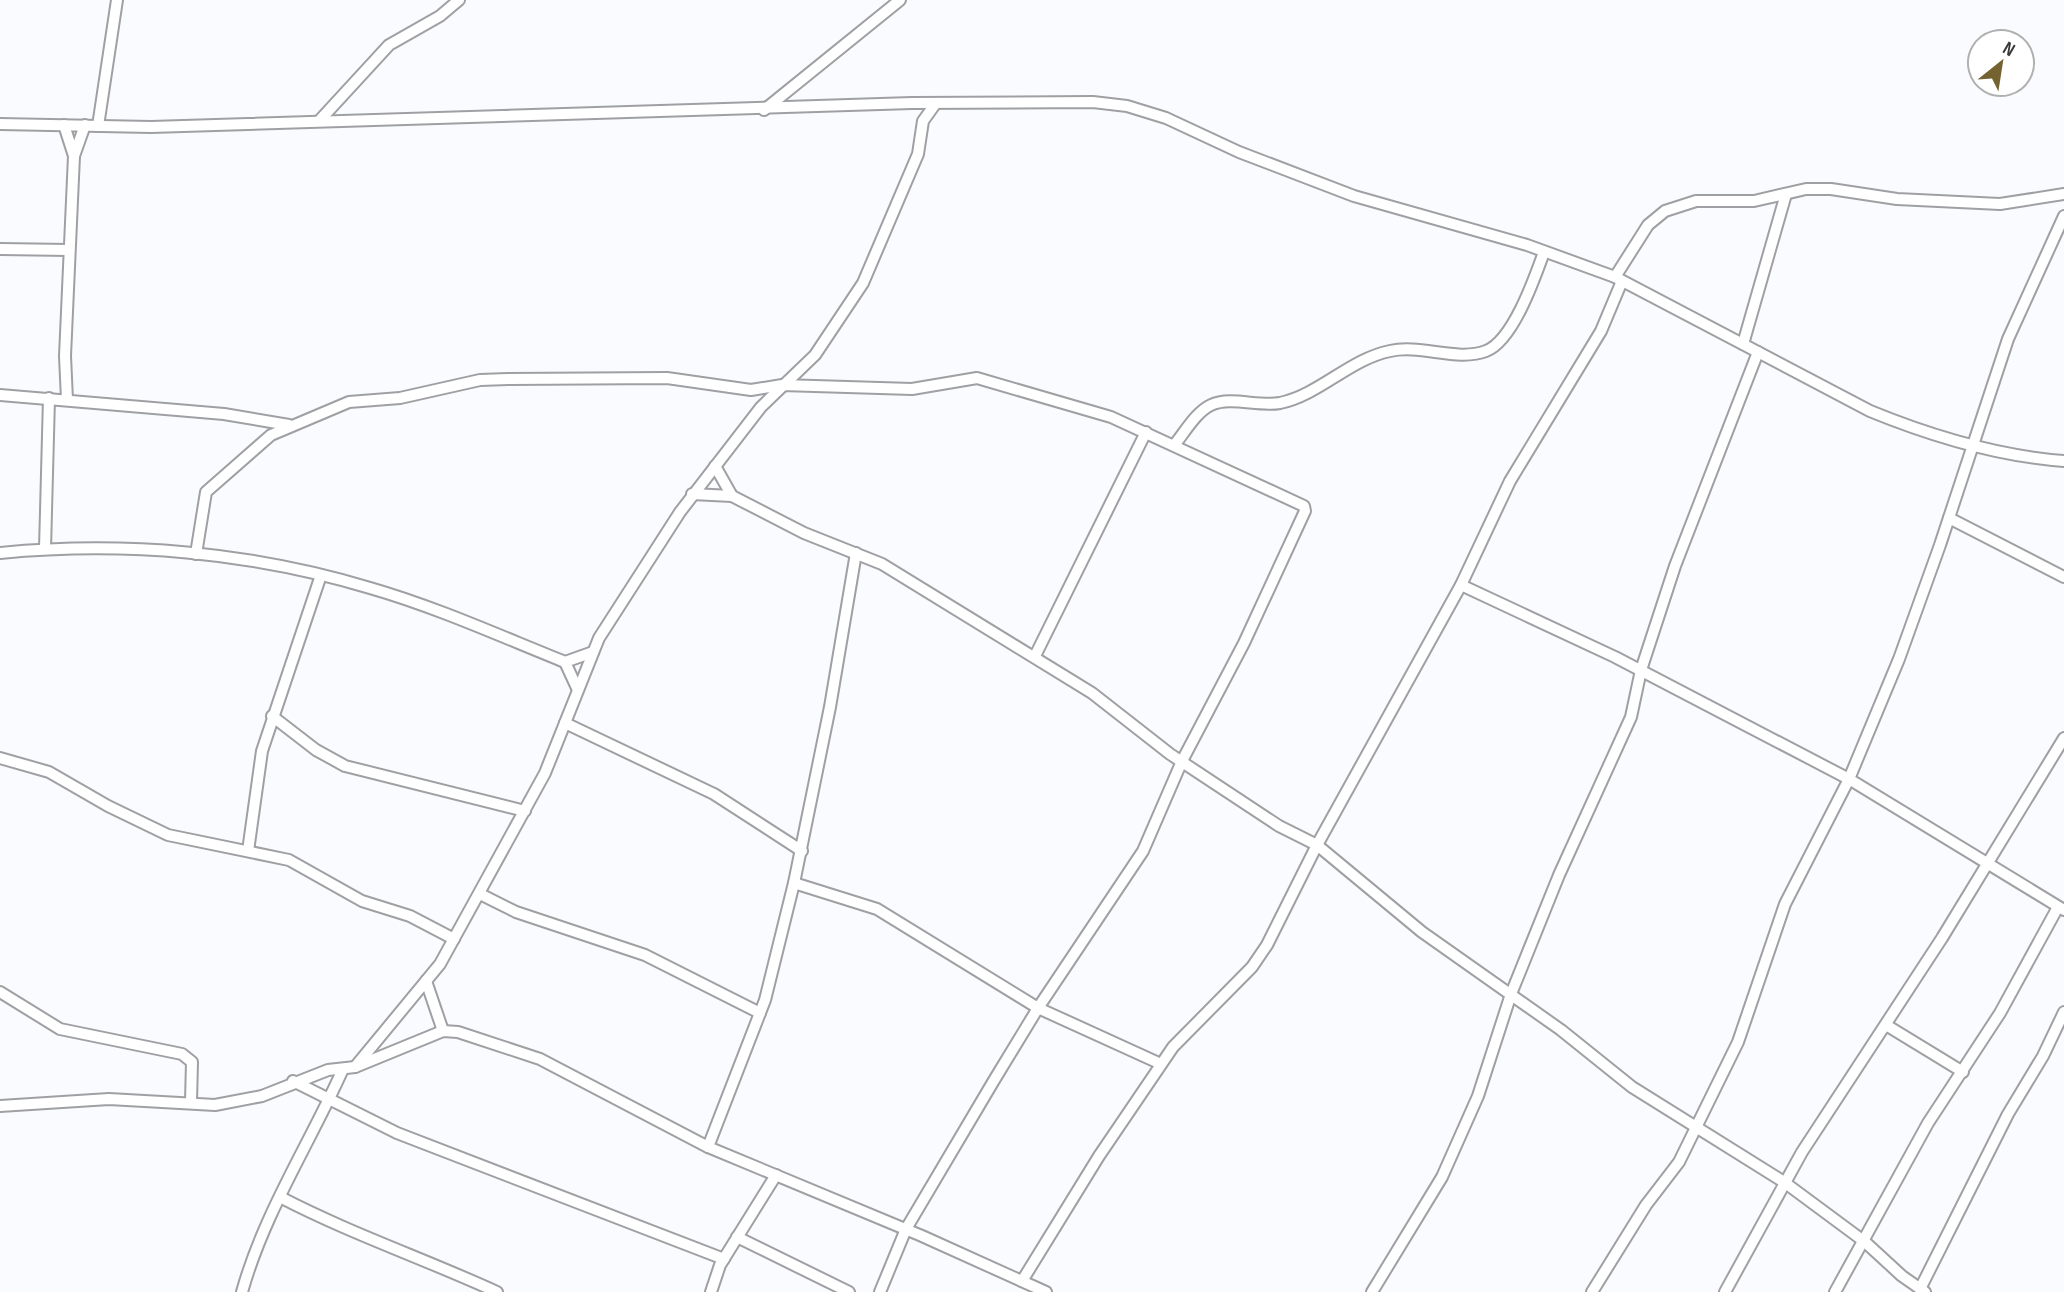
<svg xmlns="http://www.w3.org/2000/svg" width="2064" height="1292" font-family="'Sofia Sans Condensed',sans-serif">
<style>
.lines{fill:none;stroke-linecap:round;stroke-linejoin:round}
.minor-casing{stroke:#9fa0a3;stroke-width:14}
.minor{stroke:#fff;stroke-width:10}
</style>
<rect width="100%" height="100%" fill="#fafbfe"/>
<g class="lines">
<g class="minor-casing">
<g id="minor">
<path d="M764,110l136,-110"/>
<path d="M320,120l69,-75 51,-29 19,-16"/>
<path d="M0,124l151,3 761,-24 181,-1 34,4 39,12 73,34 115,44 173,49 88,32 255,134c61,25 128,45 194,50"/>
<path d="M64,125l10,31"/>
<path d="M98,126l19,-126"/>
<path d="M0,249l69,1"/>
<path d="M1615,277l33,-52 17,-14 31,-10h58l52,-12h25l66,10 103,5 64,-10"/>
<path d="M1743,344l43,-150"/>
<path d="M0,395l224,19 65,11"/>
<path d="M67,400l-2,-44 9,-200 11,-31"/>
<path d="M1175,444c10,-12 21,-32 36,-39 20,-9 47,2 69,-2 39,-8 70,-44 110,-52 31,-7 67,11 96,0 27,-10 49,-74 58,-99"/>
<path d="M715,466l17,30"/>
<path d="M692,494l40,2 72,37 78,31 210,129 78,61 109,72 38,19 105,87 139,98 71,57 152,95 81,60 37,34 23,16"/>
<path d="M1949,518l115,59"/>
<path d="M45,549l4,-151"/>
<path d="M0,553c124,-12 251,-1 370,35 66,19 130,48 195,74l28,-10"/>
<path d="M196,554l10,-62 65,-57 78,-33 51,-4 80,-18 28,-1 159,-1 84,12 31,-5 130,4 65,-11 134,39 193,89 1,5 -61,132 -62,118 -39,90 -105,157 -45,74 -87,147 -26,63"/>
<path d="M1461,585l154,72 234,122 215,131"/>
<path d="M1035,656l111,-224"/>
<path d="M565,662l12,26"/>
<path d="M272,716l44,34 29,16 180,45"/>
<path d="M565,723l149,71 88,57"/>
<path d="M0,758l49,14 59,34 60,29 121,25 73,41 48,15 44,23"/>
<path d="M248,851l14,-100 59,-176"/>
<path d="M794,883l83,26 161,99 123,56"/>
<path d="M480,894l36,18 129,43 115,58"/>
<path d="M426,981l17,50"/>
<path d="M0,992l60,37 122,25 10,8 -1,39"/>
<path d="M1886,1025l77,47"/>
<path d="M355,1067l85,-103 105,-191 54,-135 81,-126 81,-105 54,-52 48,-72 55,-129 5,-33 13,-18"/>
<path d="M293,1081l104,52 327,126"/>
<path d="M0,1106l109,-7 106,6 47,-9 66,-26 27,-3 88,-36 15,1 82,27 168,88 214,89 124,56"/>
<path d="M708,1147l57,-147 29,-117 36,-176 26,-154"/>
<path d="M280,1197c69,36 145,62 217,95"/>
<path d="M737,1237l112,55"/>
<path d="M1022,1281l77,-125 74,-109 79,-80 15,-22 50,-100 144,-260 49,-104 91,-150 21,-50"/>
<path d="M1920,1289l88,-175 35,-58 21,-44"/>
<path d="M242,1292c22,-79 68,-149 101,-223"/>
<path d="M711,1292l9,-27 56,-90"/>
<path d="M1372,1292l70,-115 36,-81 33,-102 48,-119 72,-158 10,-47 34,-104 83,-214"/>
<path d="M1592,1292l54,-87 33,-43 59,-120 47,-138 64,-125 50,-120 41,-114 68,-206 56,-123"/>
<path d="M1725,1292l77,-140 140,-214 122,-200"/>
<path d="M1835,1292l93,-169 72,-110 58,-106"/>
</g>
</g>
<use href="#minor" class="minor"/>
</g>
<g transform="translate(2001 63) rotate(30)"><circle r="33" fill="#ffffff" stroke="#b0b0b1" stroke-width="2"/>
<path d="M0-5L12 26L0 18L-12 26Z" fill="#746331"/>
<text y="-10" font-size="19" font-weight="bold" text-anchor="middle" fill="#3a3a3c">N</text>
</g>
</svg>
